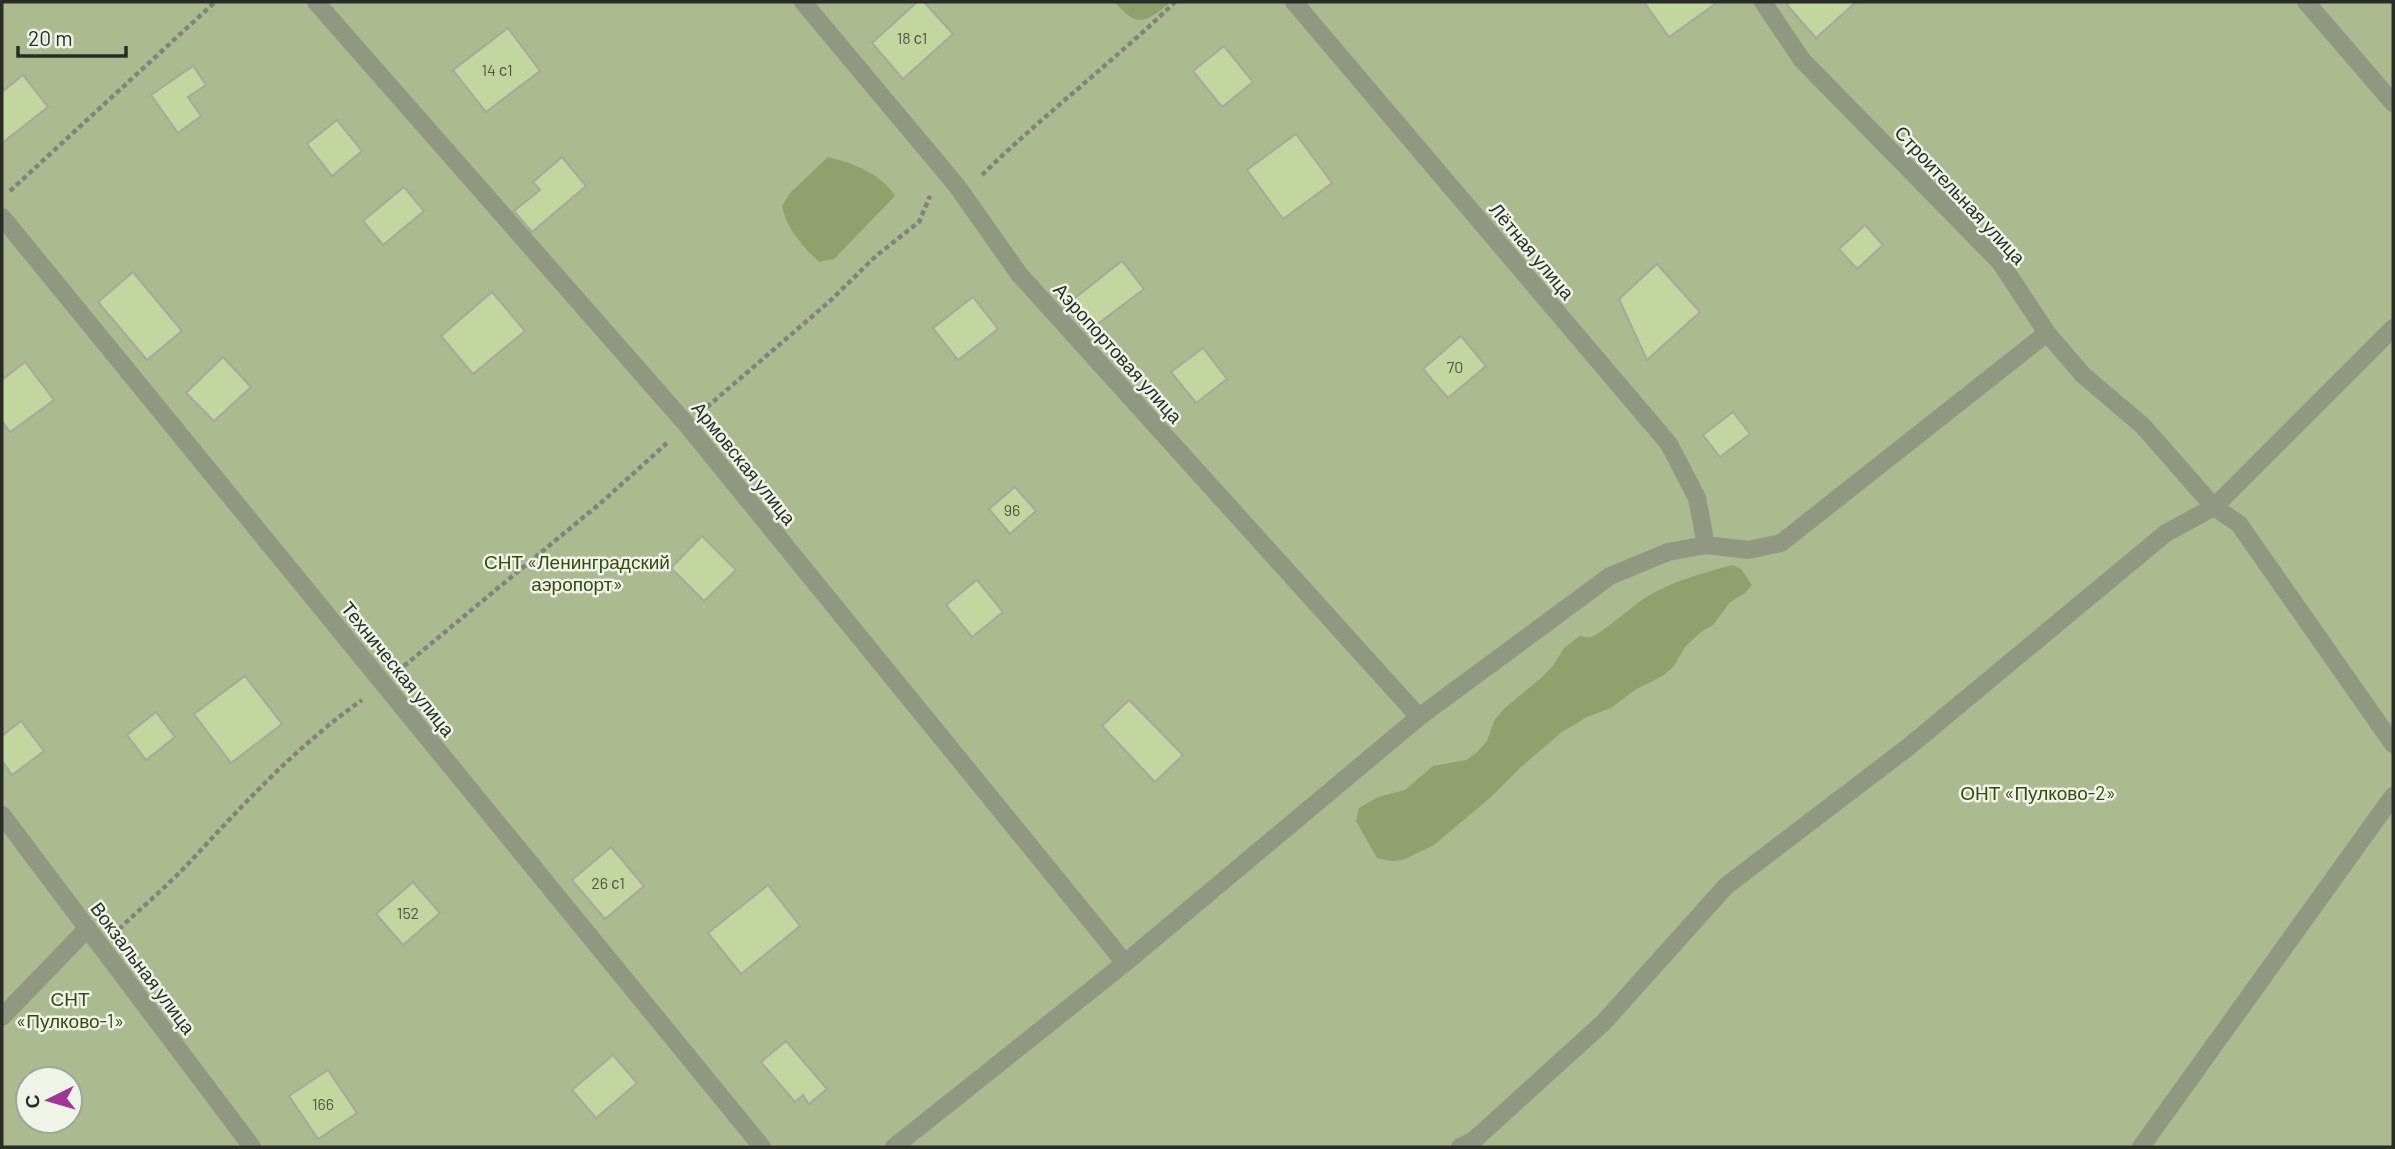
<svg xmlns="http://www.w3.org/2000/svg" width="2395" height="1149" font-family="Barlow,sans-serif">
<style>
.green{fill:#acba8f;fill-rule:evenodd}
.water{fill:#91a16d}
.building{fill:#c4d69f;stroke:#a5a99e;stroke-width:2}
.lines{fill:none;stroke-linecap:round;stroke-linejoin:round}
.path{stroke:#81847c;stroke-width:4.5;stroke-dasharray:5 3.5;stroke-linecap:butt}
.minor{stroke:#919882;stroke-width:18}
.labels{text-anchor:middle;stroke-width:5;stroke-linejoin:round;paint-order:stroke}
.number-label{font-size:16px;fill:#505645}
.street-label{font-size:19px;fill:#2a2c27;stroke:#eff4e8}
.park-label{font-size:19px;fill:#3a480c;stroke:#eff4e8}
</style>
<rect width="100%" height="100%" fill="#e2e7db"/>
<path class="green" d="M2,2h2391v1145h-2391zM28,1079h42v42h-42z"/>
<g class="water">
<path d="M1115,2h56c-26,20 -32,28 -56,0z"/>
<path d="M828,157c25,6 54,17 67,39l-61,63 -15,3c-16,-15 -33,-34 -37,-56l8,-13z"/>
<path d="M1733,565l8,4 11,16 -8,9 -14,8 -17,23 -12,7 -16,15 -11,19 -10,9 -29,15 -24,18 -24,9 -25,15 -41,35 -30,30 -57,48 -31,15 -12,1 -14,-3 -21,-37 3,-13 19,-11 27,-7 28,-24 33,-6 10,-7 11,-12 8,-22 11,-12 35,-29 12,-12 11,-18 16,-12c3,0 7,2 11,1 7,-1 43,-32 54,-39 27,-17 57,-25 88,-33z"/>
</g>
<g class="building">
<path d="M917,2h7l29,32 -50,45 -31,-36z"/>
<path d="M1644,2h70l1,2 -46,33z"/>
<path d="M1790,2h66l-40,36 -29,-33z"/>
<path d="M508,28l32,43 -54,41 -33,-42z"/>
<path d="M1224,46l29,36 -31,25 -29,-36z"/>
<path d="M193,66l13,19 -18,12 13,19 -23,17 -27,-38z"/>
<path d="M23,75l25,32 -46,36v-51z"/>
<path d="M337,120l25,31 -30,25 -25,-32z"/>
<path d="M1296,134l36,49 -49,36 -36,-49z"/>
<path d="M562,157l24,29 -54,46 -18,-21 26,-21 -7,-8z"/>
<path d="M404,187l20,24 -41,34 -20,-24z"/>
<path d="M1865,225l18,20 -26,24 -18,-20z"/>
<path d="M1122,261l22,28 -57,43 -21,-27z"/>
<path d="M1657,264l43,48 -53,48 -28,-61z"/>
<path d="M133,272l49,59 -35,29 -49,-58z"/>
<path d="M492,292l33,39 -52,43 -32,-38z"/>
<path d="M973,297l25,32 -40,31 -25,-32z"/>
<path d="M1461,336l25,30 -38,32 -25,-29z"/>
<path d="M1203,348l24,31 -31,24 -25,-31z"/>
<path d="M223,357l28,30 -37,34 -28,-28z"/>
<path d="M25,362l29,38 -44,32 -8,-11v-41z"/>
<path d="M1733,412l17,22 -30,23 -17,-22z"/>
<path d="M1015,487l21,24 -26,23 -21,-25z"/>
<path d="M702,536l34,34 -32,31 -33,-33z"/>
<path d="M977,580l26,32 -31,25 -26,-32z"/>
<path d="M245,676l37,48 -51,39 -37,-49z"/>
<path d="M1129,700l54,55 -28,27 -53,-56z"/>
<path d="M156,712l19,25 -29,23 -19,-25z"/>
<path d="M21,721l23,30 -32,24 -10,-14v-25z"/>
<path d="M611,847l33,39 -39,33 -33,-39z"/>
<path d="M413,882l27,31 -37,32 -27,-31z"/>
<path d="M768,885l32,41 -59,48 -33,-41z"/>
<path d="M786,1041l41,48 -18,15 -6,-9 -8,7 -34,-40z"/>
<path d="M613,1055l24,28 -41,35 -24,-28z"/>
<path d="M328,1070l29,43 -39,26 -29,-43z"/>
</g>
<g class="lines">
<g class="path">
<path d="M982,175c61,-60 131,-113 193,-173"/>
<path d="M10,191l205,-189"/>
<path d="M707,407l123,-106 46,-45 43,-34 11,-26"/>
<path d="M404,666l199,-165 64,-58"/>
<path d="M119,929c22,-21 46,-41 67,-63 55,-59 109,-119 176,-166"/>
</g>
<g class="minor">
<path d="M316,2l371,423 438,538"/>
<path d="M803,2l154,184 62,88 400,443"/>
<path d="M1294,2l375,442 28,54 9,47"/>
<path d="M1763,2l39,58 198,202 47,71 36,42 60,51 71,81 25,17 154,220"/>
<path d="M2306,2l87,101"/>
<path d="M2,217l760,930"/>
<path d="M2,815l250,332"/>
<path d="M2,1017l85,-88"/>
<path d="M894,1147l231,-184 294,-246 191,-141 58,-24 38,-7 42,5 33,-7 266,-210"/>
<path d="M1460,1147l13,-6 131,-119 122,-136 181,-138 259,-215 48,-26 179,-179"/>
<path d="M2141,1147l252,-351"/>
</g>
</g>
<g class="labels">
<g class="number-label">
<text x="912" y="44">18 с1</text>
<text x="497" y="76">14 с1</text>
<text x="1455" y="373">70</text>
<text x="1012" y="516">96</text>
<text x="608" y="889">26 с1</text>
<text x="408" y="919">152</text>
<text x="323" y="1110">166</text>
</g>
<g class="street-label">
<text transform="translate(1960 195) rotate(47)" y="7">Строительная улица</text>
<text transform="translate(1532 251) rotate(50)" y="7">Лётная улица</text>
<text transform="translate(1118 353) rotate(48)" y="7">Аэропортовая улица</text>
<text transform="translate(744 463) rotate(51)" y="7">Армовская улица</text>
<text transform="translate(398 669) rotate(51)" y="7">Техническая улица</text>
<text transform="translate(143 968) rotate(53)" y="7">Вокзальная улица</text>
</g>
<g class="park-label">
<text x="577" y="569">СНТ «Ленинградский<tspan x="577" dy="22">аэропорт»</tspan></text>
<text x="2038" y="800">ОНТ «Пулково-2»</text>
<text x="70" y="1006">СНТ<tspan x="70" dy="22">«Пулково-1»</tspan></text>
</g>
</g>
<rect width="2395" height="1149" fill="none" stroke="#2a2c27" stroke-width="7"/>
<g transform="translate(49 1100) rotate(265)"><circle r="33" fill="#eff4e8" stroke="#a0a49b" stroke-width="2"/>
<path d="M0-5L12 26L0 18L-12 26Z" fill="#a23696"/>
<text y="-10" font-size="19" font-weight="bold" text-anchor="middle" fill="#2a2c27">С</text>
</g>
<path d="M18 46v10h108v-10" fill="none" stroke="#2a2c27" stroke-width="3.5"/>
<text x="28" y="46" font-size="21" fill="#2a2c27" stroke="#eff4e8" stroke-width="5" paint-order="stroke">20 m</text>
</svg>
